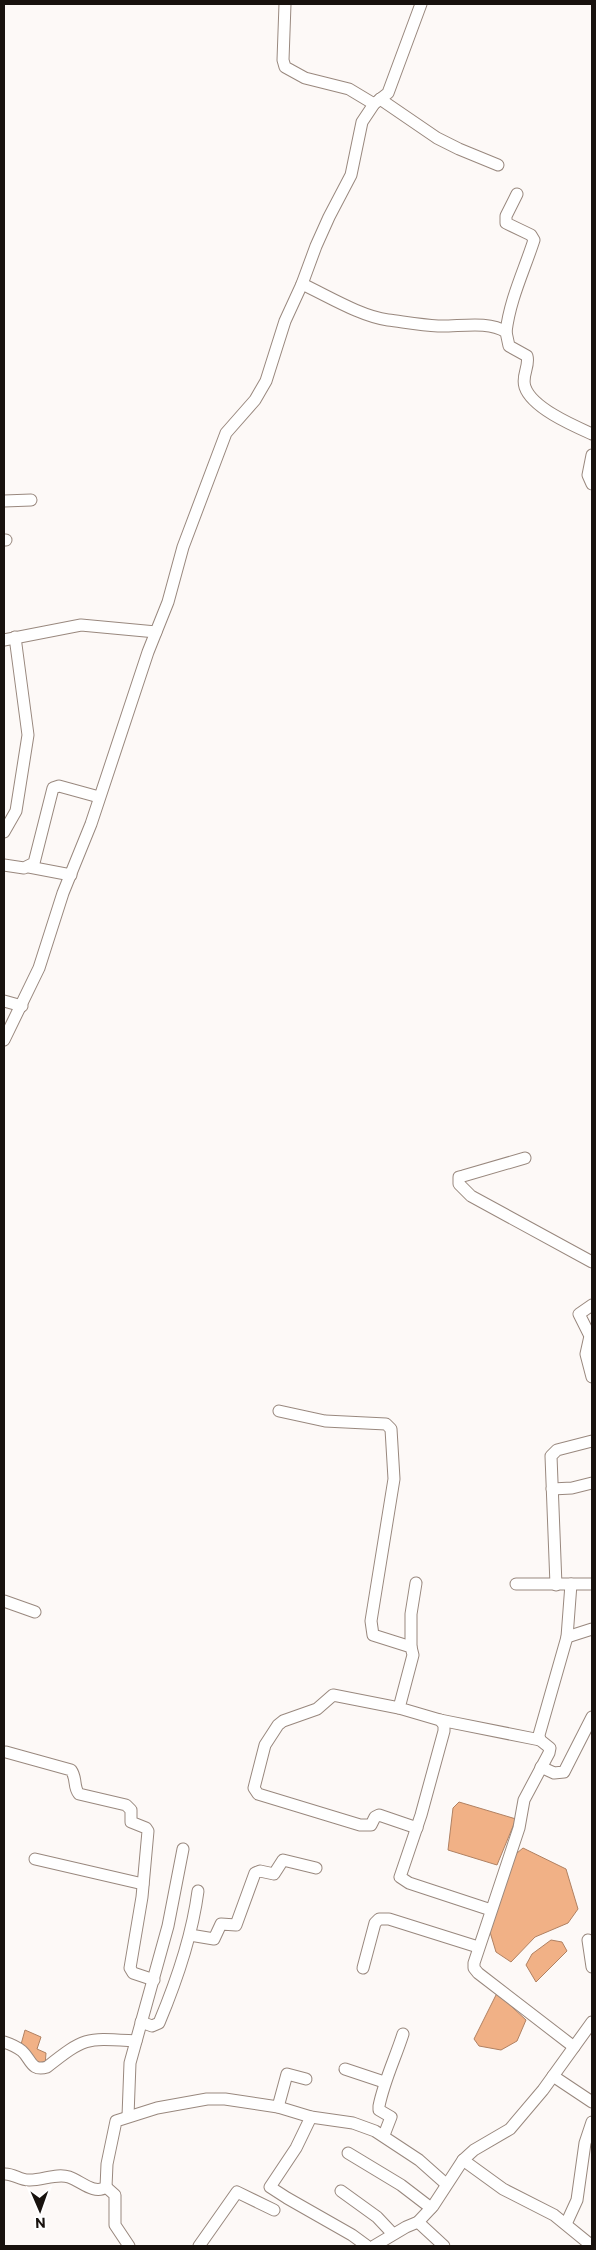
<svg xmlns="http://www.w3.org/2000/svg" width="596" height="2250" font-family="Commissioner,sans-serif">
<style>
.water{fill:#f1b186;stroke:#b08162}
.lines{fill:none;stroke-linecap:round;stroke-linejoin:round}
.minor-casing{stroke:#99887e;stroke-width:13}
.minor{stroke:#fff;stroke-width:11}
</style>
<rect width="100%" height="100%" fill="#fdf9f7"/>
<g class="water">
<path d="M459,1802l57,17 -19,46 -49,-15 5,-42z"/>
<path d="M523,1848l43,21 12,40 -10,14 -33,14 -24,25 -15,-10 -9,-30 24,-64z"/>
<path d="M551,1940l11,2 5,9 -31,31 -10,-17 6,-11z"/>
<path d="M497,1993l29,27 -9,21 -16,9 -22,-4 -5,-7z"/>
<path d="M25,2030l16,7 -4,12 9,4 -1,13 -11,-1 -14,-17z"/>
</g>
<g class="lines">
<g class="minor-casing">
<g id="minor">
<path d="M285,4l-2,56 2,7 20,11 44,11 25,15"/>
<path d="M380,99l57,39 22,11 39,16"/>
<path d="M302,284c26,12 58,32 86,36 16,2 33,5 50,6 20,1 50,-6 68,6l3,14 18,10c3,10 -6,20 -2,31 7,21 49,39 67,47"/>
<path d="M506,332c4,-33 18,-61 28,-92l-3,-5 -25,-12v-7l11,-22"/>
<path d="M592,455l-4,20 4,9"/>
<path d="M4,501l27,-1"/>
<path d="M4,540h2"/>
<path d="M4,640l77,-15 75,7"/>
<path d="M4,832l12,-21 12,-76 -13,-98"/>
<path d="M4,865l20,3 10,-5 19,-75 6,-2 40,11"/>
<path d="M29,867l42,8"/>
<path d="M4,1001l18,5"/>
<path d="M4,1040l35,-72 24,-75 28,-69 57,-172 20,-50 15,-55 43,-114 29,-33 11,-19 19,-60 17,-37 14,-38 13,-29 22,-42 11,-53 12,-18 14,-11 33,-89"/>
<path d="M525,1158l-62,18 -4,1v7l12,12 121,66"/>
<path d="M592,1305l-13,9 11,22 -4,18 6,23"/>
<path d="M279,1411l46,10 61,3 5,5 3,50 -23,142 2,14 38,12 2,8 -14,53 41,12 4,5v6l-23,84 -21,62 9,6 82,27"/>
<path d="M552,1489l20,-1 20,-5"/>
<path d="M516,1584h76"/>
<path d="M571,1584l-4,53 -28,98 1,5 10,8 -1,5 -25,47 -5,28 -45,135v5l4,5 96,74"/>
<path d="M556,1585l-5,-129 6,-6 35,-9"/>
<path d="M4,1601l31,11"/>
<path d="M567,1637l25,-8"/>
<path d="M411,1647v-33l5,-31"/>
<path d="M399,1708l-66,-13 -16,14 -34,12 -5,4 -13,20 -11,43 4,6 102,31h11l4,-8 4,-2 38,13"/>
<path d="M440,1720l100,20"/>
<path d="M6,1752l65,18c6,8 2,17 8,24l47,11 5,5v12l15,6 2,3 -6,66 -12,71 3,5 21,7"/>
<path d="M541,1767l13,6 10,-1 28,-55"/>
<path d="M35,1859l108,25"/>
<path d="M190,1935l24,4 7,-15 15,1 19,-52 5,-2 14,3 9,-14 33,8"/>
<path d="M588,1940l4,27"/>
<path d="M363,1968l12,-45 4,-4h10l89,28"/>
<path d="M141,2022l11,4 7,-3c18,-43 33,-86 39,-132"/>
<path d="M4,2042c6,2 13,5 18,9 9,8 9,21 25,16 39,-31 40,-29 89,-26"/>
<path d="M345,2069l39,13"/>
<path d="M553,2076l39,26"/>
<path d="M278,2107l9,-33 19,5"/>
<path d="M128,2116l2,-53 38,-137 15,-77"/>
<path d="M311,2117l-15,31 -26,39 17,11 65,37 15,11"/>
<path d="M384,2135l7,-18 -12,-7v-4c5,-25 16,-47 24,-72"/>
<path d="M348,2153l53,32 30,23"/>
<path d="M463,2160l40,29 51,26 38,31"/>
<path d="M4,2174c9,-1 17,7 26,6 13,0 27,-7 39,-3 12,4 25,18 37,10l1,-23 9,-43 41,-13 50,-9h18l53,8 33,10 42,6 22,8 44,29 27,24"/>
<path d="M106,2187l9,8v30l14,21"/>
<path d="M341,2191l36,26 16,17"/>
<path d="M418,2222l26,24"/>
<path d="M566,2224l11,-24 8,-57 7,-21"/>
<path d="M199,2246l38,-54 37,18"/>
<path d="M374,2246l32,-19 12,-5 15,-16 30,-46 11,-10 36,-21 33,-39 49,-68"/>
</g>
</g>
<use href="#minor" class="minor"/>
</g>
<rect width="596" height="2250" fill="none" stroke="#18120e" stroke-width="10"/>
<g transform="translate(40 2210) rotate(178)" stroke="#ffffff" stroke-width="4" paint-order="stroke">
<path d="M0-4L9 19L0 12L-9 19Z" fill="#18120e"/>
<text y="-8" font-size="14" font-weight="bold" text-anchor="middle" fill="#18120e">N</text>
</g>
</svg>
